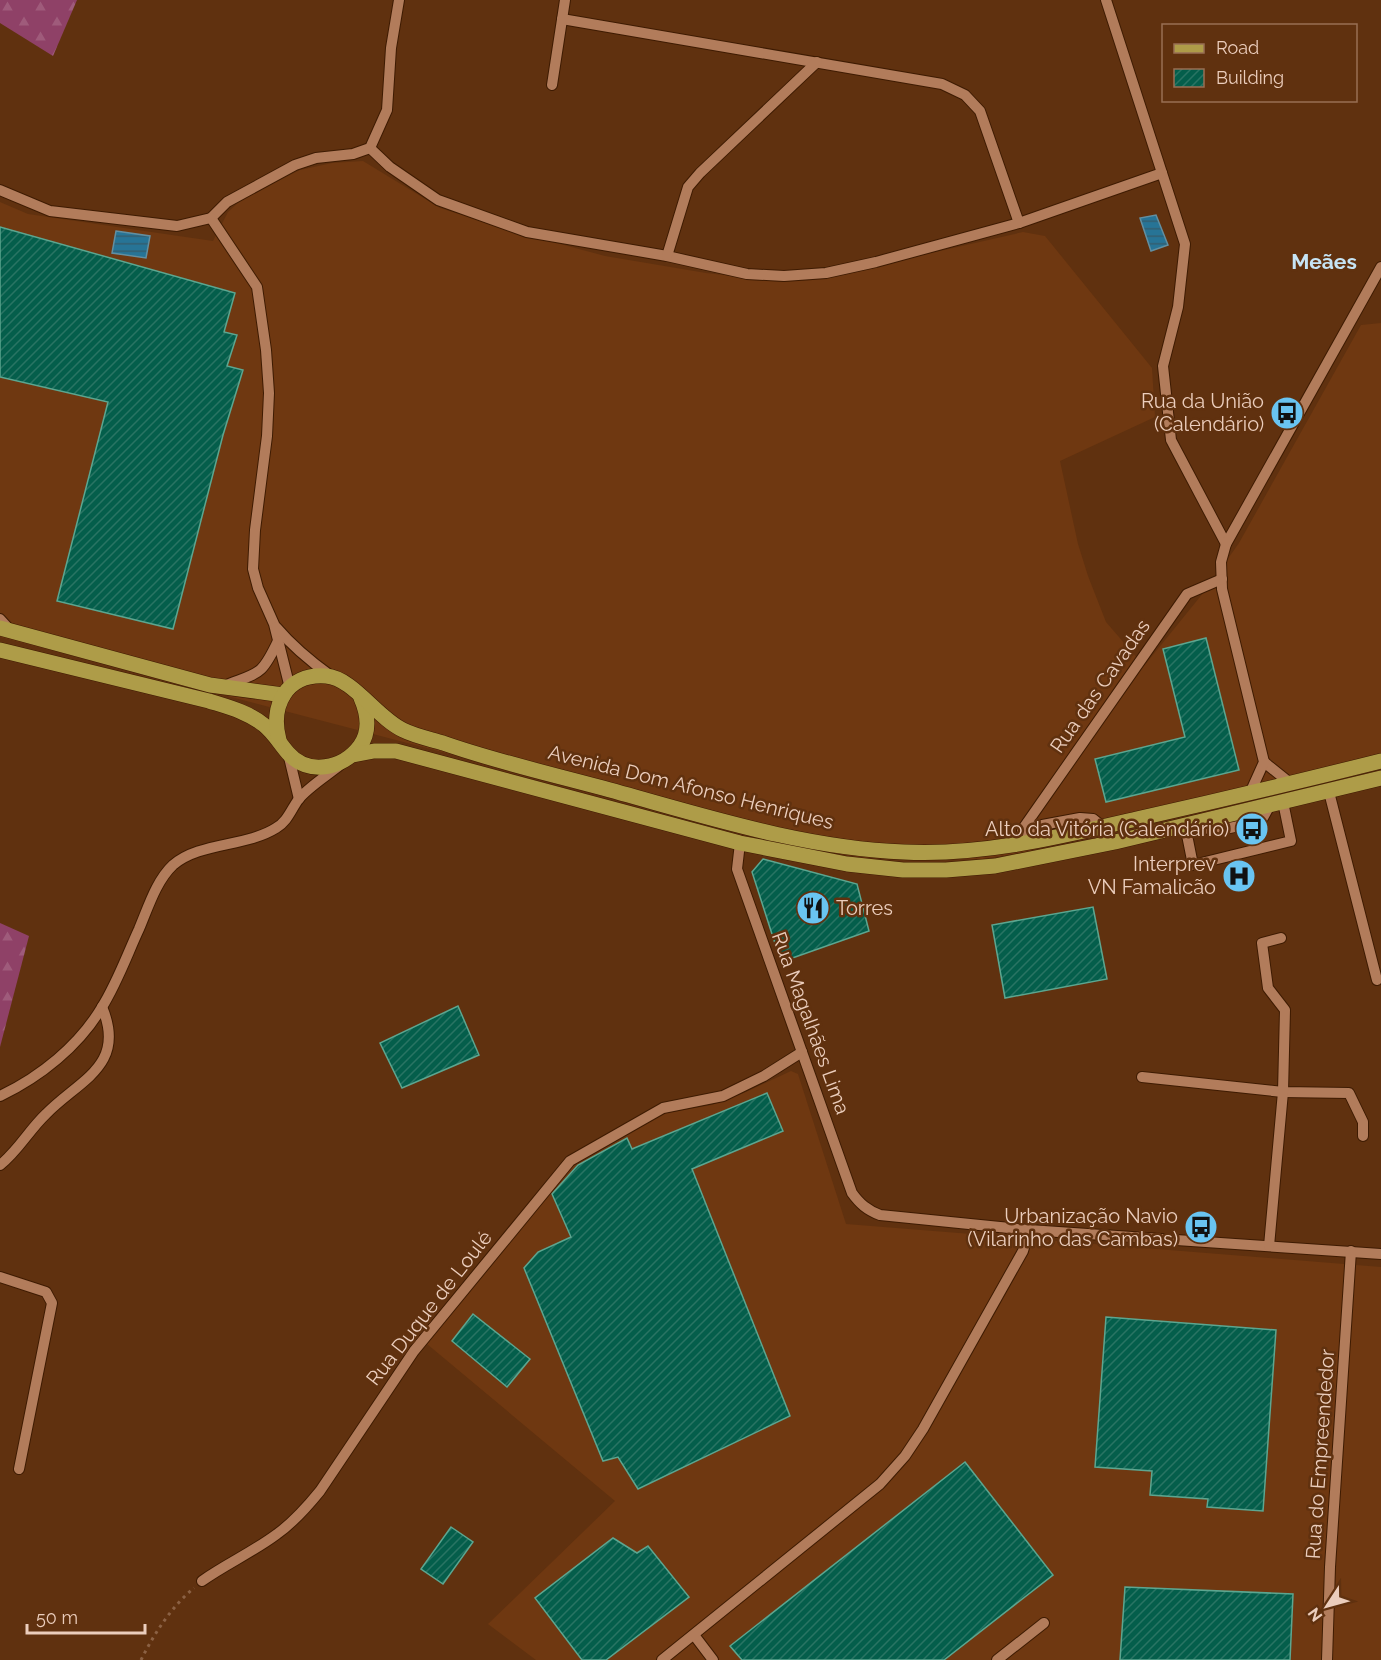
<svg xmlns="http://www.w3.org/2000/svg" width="1381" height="1660" font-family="Raleway,sans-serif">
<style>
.built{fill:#6f3811}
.forest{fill:url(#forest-firs)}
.water{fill:url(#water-rules);stroke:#628fa1;stroke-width:1.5}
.building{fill:url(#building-hatch);stroke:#5ca690;stroke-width:1.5}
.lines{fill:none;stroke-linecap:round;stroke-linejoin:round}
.minor-casing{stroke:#3e1b02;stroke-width:12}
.major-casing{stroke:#3e1b02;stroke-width:16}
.path{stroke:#8b6144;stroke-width:3;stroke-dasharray:3 4.5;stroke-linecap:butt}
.minor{stroke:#b27c5b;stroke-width:10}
.major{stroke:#ae9c48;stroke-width:15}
.labels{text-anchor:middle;stroke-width:5;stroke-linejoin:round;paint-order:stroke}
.poi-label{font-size:20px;fill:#ebcdbc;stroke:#60310f;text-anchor:end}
.street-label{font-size:20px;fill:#ebcdbc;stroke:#60310f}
.neighbourhood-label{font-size:21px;font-weight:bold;fill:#c6e4f5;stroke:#60310f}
</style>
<defs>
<pattern id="forest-firs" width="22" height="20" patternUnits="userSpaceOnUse" patternTransform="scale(1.5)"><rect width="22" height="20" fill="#8f4167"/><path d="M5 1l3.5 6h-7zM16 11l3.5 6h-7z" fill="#9f5b7b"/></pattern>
<pattern id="water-rules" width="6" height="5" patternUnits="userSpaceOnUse" patternTransform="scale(1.5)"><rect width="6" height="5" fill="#277496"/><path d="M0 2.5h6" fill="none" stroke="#335e70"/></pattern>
<pattern id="building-hatch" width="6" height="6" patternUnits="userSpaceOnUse" patternTransform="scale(1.5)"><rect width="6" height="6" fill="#045e4b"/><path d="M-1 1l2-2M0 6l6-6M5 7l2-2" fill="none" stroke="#297463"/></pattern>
</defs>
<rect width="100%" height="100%" fill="#60310f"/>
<g class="built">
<path d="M363,161l77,47 72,23 93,25 101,17 69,8 38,-1 210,-48 22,4 107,132 3,49 -95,44 18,83 10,32 18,46 38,44 64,-79 31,-44 122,-218 20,-2v439l-357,90 -43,7 -116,-1 -51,-8 -65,-16 -138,-38 -611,-159v-435l28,12 185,27 15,-29 10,-9 24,-14 38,-19 32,-7z"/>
<path d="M791,1071l7,3 48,150 535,43v393h-845l-48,-36 127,-123 -188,-157 143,-177 10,-8 86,-46 46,-8 34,-13z"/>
</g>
<g class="forest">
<path d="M0,0h77l-24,56 -53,-33z"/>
<path d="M0,923l29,13 -29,111z"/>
</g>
<g class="water">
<path d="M1156,215l12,30 -17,6 -11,-33z"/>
<path d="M116,231l34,5 -4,22 -34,-5z"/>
</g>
<g class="building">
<path d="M0,227l235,66 -11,39 13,3 -10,31 16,4 -20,65 -50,194 -116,-28 51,-199 -108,-25z"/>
<path d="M1206,638l33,132 -133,32 -11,-43 90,-22 -22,-88z"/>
<path d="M763,859l94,25 12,47 -88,31 -29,-90z"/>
<path d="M1093,907l14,72 -102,19 -13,-73z"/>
<path d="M458,1006l21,49 -77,33 -22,-45z"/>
<path d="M767,1093l16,38 -91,38 98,247 -152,73 -20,-32 -15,4 -79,-193 14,-16 33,-15 -19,-43 26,-29 49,-27 5,11z"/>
<path d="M473,1314l57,45 -23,28 -55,-46z"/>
<path d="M1106,1317l170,13 -13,181 -56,-4 1,-8 -58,-4 2,-24 -57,-4z"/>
<path d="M965,1462l88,113 -109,85h-202l-12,-14z"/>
<path d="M451,1527l22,15 -30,42 -22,-15z"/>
<path d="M613,1538l24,15 11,-7 41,51 -83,63h-24l-47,-62z"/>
<path d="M1125,1587l168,7 -3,66h-170z"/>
</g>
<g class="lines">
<g class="minor-casing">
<g id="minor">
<path d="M1106,0l79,244 -7,63 -15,59 8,74 55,104"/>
<path d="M562,19l380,65 23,11 15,16 39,112"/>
<path d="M552,85l13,-85"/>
<path d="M370,148l20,19 48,33 89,32 140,24 80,18 37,2 42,-3 50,-11 143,-39 143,-50"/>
<path d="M0,190l50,21 127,15 34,-8 16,-16 68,-37 21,-7 37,-4 17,-6 17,-38 4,-62 8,-48"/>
<path d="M211,218l46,69 9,63 3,43 -2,43 -12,94 -2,39 5,19 16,36 16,64"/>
<path d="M667,256l21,-69 12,-14 117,-111"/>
<path d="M0,619l10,11"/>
<path d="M276,627c17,20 34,34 55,49"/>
<path d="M224,686c35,-14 37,-9 54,-45"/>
<path d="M288,753l11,46"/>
<path d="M1264,762l26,21"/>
<path d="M1329,792l48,188"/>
<path d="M1250,793l14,-31 -42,-173 -1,-27 5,-18 155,-277"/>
<path d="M1196,823l8,5 12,3 41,-9 6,-4 7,-13"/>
<path d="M1185,825l8,40 98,-24 -8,-39"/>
<path d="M1022,830l165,-236 35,-15"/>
<path d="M740,843l-3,26 115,324c8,11 15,17 28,22l149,15 352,24"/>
<path d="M1023,843l14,-17 43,-8 13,1 10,8"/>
<path d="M1142,1077l141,15 66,1 14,29v14"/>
<path d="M0,1096c40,-19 79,-50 102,-89 15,-24 25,-52 37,-78 9,-21 17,-48 34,-64 26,-23 73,-18 103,-37 11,-6 15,-18 22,-28 9,-12 30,-25 42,-35"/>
<path d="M0,1165c18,-14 29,-35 46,-51 33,-34 81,-48 56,-107"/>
<path d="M1269,1246l14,-154 2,-82 -17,-22 -6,-45 19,-5"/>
<path d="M0,1277l46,15 6,11 -33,166"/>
<path d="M202,1581c24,-17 51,-29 75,-47 17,-12 30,-27 43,-43l94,-140 156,-190 93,-53 60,-12 41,-20 38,-24"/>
<path d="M694,1635l19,25"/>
<path d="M662,1660l218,-176 25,-28 18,-27 100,-178 6,-21"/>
<path d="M997,1660l47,-37"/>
<path d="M1327,1660l3,-93 21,-316"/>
</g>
</g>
<g class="major-casing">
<g id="major">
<path d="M0,628l210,57 73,10"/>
<path d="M0,650l209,51c19,6 39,11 55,24 10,8 16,19 24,28 20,23 55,16 72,-7 10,-14 8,-32 1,-48"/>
<path d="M279,740c-9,-34 7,-67 47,-64 27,2 50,41 77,54 12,6 27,9 40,13 51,18 104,30 156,44 100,27 201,61 305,65 81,4 159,-16 237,-34 80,-18 160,-37 240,-57"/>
<path d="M353,755l21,-4h22l344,92 107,21 56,6h43l49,-4 120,-24 266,-64"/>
</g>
</g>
<path class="path" d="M141,1660c13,-26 30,-53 53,-72"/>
<use href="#minor" class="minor"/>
<use href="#major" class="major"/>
</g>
<defs>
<g id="bus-disc" transform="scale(1.725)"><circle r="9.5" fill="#69c4f1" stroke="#60310f"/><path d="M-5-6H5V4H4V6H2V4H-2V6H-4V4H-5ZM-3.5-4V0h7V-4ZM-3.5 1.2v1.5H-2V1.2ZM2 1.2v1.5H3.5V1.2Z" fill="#111"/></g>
<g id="hospital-disc" transform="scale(1.725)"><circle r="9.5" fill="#69c4f1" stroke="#60310f"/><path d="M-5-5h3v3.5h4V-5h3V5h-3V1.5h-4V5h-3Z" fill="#111"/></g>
<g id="restaurant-disc" transform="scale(1.725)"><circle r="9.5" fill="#69c4f1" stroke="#60310f"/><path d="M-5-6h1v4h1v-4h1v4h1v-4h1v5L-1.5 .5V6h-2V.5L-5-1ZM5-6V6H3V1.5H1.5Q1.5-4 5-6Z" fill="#111"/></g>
</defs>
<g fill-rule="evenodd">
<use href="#bus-disc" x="1287" y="413"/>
<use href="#bus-disc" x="1252" y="829"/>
<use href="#hospital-disc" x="1239" y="876"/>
<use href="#restaurant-disc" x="813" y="908"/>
<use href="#bus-disc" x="1201" y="1227"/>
</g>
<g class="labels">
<g class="poi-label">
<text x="1264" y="408">Rua da União<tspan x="1264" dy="23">(Calendário)</tspan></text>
<text x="1229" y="836">Alto da Vitória (Calendário)</text>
<text x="1216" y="871">Interprev<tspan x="1216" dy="23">VN Famalicão</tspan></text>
<text x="836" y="915" text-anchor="start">Torres</text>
<text x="1178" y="1223">Urbanização Navio<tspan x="1178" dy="23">(Vilarinho das Cambas)</tspan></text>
</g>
<g class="street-label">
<text transform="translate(1100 686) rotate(-55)" y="7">Rua das Cavadas</text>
<text transform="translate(691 787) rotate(14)" y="7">Avenida Dom Afonso Henriques</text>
<text transform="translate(811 1023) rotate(70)" y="7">Rua Magalhães Lima</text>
<text transform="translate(429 1308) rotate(-52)" y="7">Rua Duque de Loulé</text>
<text transform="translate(1320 1454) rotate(-86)" y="7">Rua do Empreendedor</text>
</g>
<g class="neighbourhood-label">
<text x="1324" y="269">Meães</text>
</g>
</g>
<rect x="1162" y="24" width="195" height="78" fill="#60310f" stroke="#986f54" stroke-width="1.5"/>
<rect x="1174" y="44" width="30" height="9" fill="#ae9c48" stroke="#986f54" stroke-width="1.5"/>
<text x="1216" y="54" font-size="18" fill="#ebcdbc">Road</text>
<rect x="1174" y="69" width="30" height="18" fill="url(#building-hatch)" stroke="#986f54" stroke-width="1.5"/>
<text x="1216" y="84" font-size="18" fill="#ebcdbc">Building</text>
<g transform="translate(1327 1606) rotate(234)" stroke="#60310f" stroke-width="4.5" paint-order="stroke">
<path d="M0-4.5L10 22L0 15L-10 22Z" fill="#ebcdbc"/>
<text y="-9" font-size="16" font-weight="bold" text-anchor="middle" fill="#ebcdbc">N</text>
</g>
<path d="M27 1624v9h118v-9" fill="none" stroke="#ebcdbc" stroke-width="3"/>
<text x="36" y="1624" font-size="18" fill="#ebcdbc" stroke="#60310f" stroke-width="4.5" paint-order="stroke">50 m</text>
</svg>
